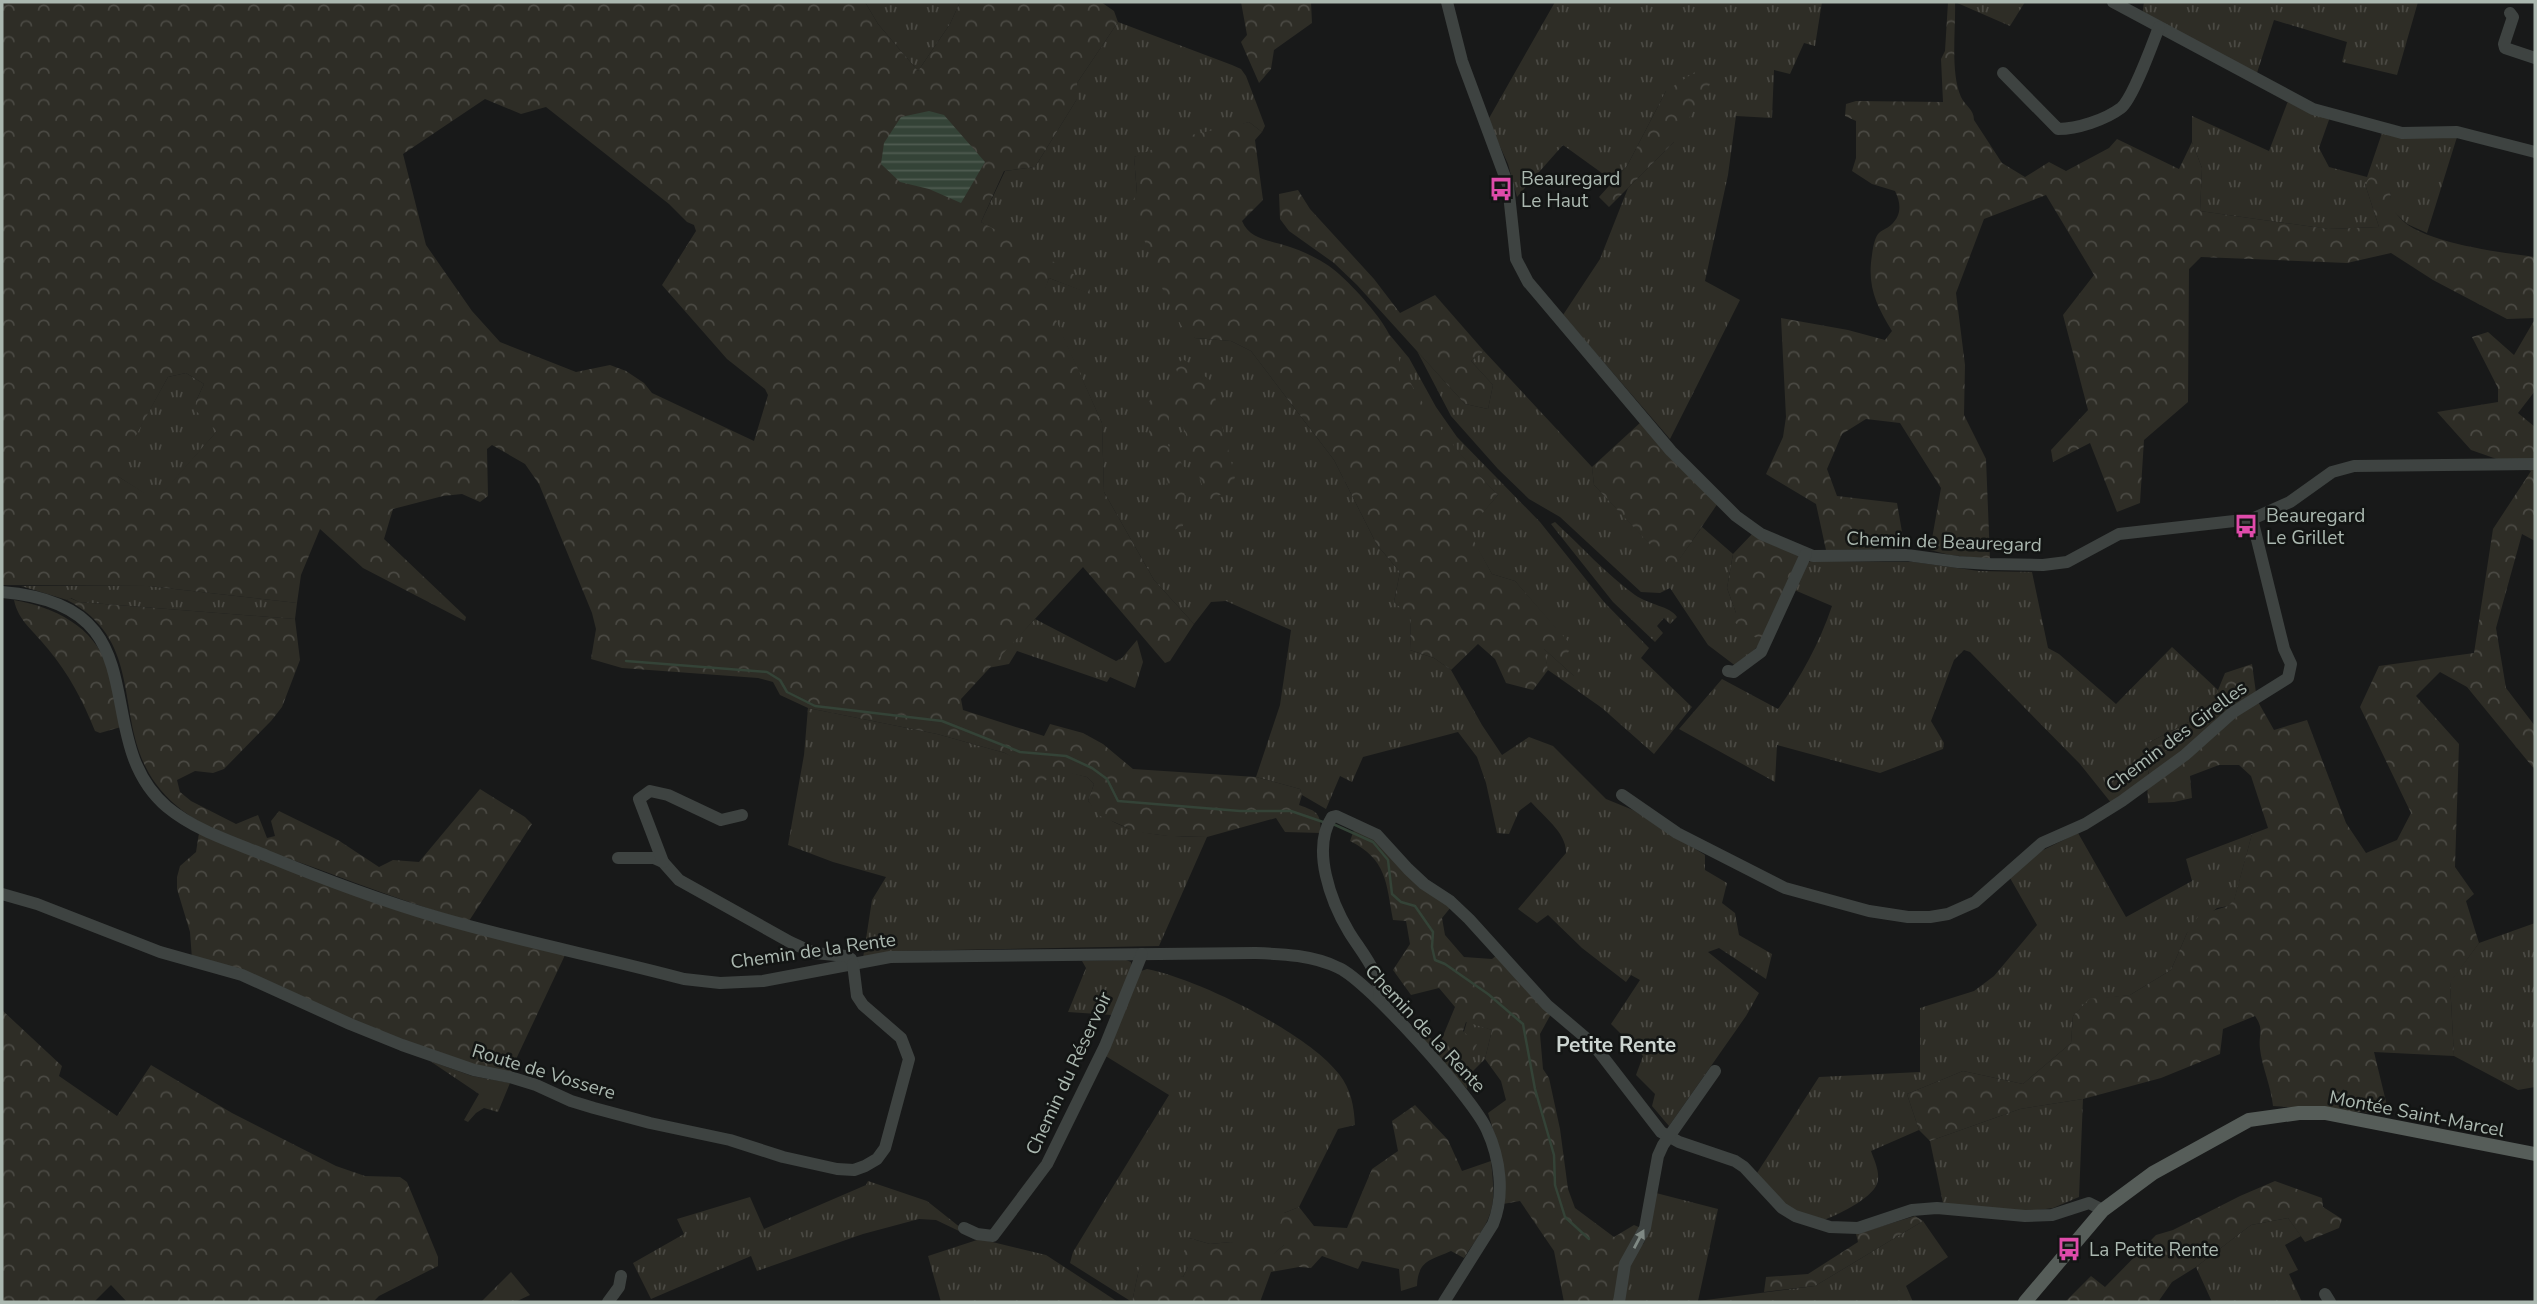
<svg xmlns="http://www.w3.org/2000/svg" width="2537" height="1304" font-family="'Nunito Sans',sans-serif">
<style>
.grass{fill:url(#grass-tufts)}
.forest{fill:url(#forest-crowns);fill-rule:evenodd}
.water{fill:url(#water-rules)}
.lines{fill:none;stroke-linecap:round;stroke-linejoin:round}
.stream{stroke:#344337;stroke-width:2.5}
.minor{stroke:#3e4341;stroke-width:12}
.major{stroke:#565d59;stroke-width:14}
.oneway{fill:#7f8984}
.labels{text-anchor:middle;stroke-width:5;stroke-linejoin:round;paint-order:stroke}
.poi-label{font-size:19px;fill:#abb8b0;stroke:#131514;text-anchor:start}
.street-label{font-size:19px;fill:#abb8b0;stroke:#131514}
.neighbourhood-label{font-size:21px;font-weight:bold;fill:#ccd4d0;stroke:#131514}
</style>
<defs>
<pattern id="grass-tufts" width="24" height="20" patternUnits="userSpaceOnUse" patternTransform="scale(1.75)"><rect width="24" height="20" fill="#2e2d26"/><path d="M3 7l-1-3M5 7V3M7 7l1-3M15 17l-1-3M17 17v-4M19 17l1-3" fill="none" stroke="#4a4943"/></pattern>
<pattern id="forest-crowns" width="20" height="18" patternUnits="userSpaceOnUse" patternTransform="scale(1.75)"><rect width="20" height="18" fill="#2e2d26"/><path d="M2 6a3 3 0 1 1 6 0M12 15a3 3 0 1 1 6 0" fill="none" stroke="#4a4943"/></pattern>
<pattern id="water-rules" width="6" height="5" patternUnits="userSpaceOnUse" patternTransform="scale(1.75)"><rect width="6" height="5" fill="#344337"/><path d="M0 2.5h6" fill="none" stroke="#4f5c51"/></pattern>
</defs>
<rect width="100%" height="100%" fill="#181919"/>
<g class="grass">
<path d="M865,2h95l-10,22 -32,47 -40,-47z"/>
<path d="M1555,2h267l-7,44 -11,-3 -14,31 -16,-4 -2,48 -36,-2 -8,59 -23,106 35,19 -70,139 -107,-124 37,-56 28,-71 46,-46 -8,-51 -39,75 -14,15 -50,-36 -46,52 -9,-33 -20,-44z"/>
<path d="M1955,2h70l-15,24z"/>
<path d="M2144,2h274l-21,73 -55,-13 5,-20 -73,-22 -18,56 -114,-61z"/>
<path d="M1118,22l114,43 9,4 5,7 19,50 -3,6 -13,-10 -115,35 3,37 58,144 36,3 20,10 83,109 43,85 23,27 -6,30 17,13 -1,35 24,8 17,12 31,55 20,30 27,-18 24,9 53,53 27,11 72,45v15l22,13 -5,20 13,10 4,22 33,19 -6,25 -47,-31 -11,4 51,41 -13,23 -77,110 -17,-20 3,-12 -19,-19 7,-19 -32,-32 29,-44 -9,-5 -5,7 -44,-34 -34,-33 -11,8 -19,-14 48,-56c1,-20 -23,-37 -35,-51l-12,9 -10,23 -12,-1 -11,-50 -9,-26 -19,-25 -95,25 -11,25 -12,-6 -14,33 -24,-14 -2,-6 -44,-12 24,-72 11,-75 -65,-29 -15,1 -17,22 -40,-44 -50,-88 -2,-69 -59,-130 6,-15 40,15 -108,-71 24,-51 30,-4 42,-68v-16z"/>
<path d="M2288,101l42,16 -11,31 10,19 38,10 15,-44 75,4 -30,96 -20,-9 -16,-15 -1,-18 -25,-7 14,43 -51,2 -128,-18 2,-43 -10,-26v-26l77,35z"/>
<path d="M1389,334l20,24 27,49 21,30 83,85 64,80 45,46 -8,10 51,49 -38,47 -52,-46 -54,-38 -5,-22 31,28 -8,-23 5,-7 -56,-65 -23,-7 -25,-44 31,-35c-36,-37 -73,-79 -96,-126 -5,-11 -9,-24 -13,-35z"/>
<path d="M1417,351l48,53 23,5 5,-24 -22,-24 13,-10 108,116 2,18 79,83 29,-41 31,27 -6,34 9,25 26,29 -25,25 -29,-22 -38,-57 -10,5 -19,-1 -81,-75 -31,-18 -31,-30 -47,-53z"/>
<path d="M186,373l18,11 -8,17 22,29 -62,71 -37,-24 -4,-5 53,-95z"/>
<path d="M1555,522c26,24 51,52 80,73 14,10 35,11 42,22l-7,7 -6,-6 -7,8 6,7 -8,9 -42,-40 -62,-78z"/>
<path d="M1811,561l103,1 65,9 53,1 16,76 11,6 57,50 56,-57 46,43 -2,18 -68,35 -4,13 6,9 -3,15 -35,24 -32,-40 -110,-112 -6,-2 -10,10 -23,61 13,22 -1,6 -63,24 -103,-28 -2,37 -96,-53 43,-50 56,30c22,-30 42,-67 54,-103l-40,-17 14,-26z"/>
<path d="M21,586h127l149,17 -2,16 -216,-17 -8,-4 -4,2z"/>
<path d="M1035,619l81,42 6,-3 15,-18 6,22 -8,26 -25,-11 -3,5 -90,-31 -8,13 -21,4z"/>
<path d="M808,708l129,26 68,19 10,5 72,19 7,7 -6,17c30,36 76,35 119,36l-48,109 -263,5 -33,7 9,-58 14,-23 -53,-15 -45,-17 16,-90z"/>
<path d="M2078,833l48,84 66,-36 -6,-22 66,-25 -18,67 -6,5 -11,2 -30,25 -16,37 -41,25 -41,5 -16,16 -2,27 -48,41 -60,-13 -56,23 12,36 -48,21c3,9 10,22 6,33 -6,15 -41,32 -56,37l-34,-14 -30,-34 62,-96 101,-5v-64l54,-17 20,-15 43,-51 -27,-47 27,-25z"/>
<path d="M2535,923v164l-17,3 -64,-34 -4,-74 29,-39z"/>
<path d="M1126,960l5,2 1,6 -20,47 -44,-3 18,-44 -4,-7z"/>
<path d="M1147,969c51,10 161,64 192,105 12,15 15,32 16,51l-17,4 -39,78 -15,6v32l-18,16 -35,-19 -21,2 -21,-6 -1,29 -5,10 -44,-8 -7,33 -62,-39 3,-11 96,-157 -65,-40 37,-84z"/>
<path d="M1467,1021l25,9 -7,29 -17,17 -15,-12 4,-8z"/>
<path d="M430,1061l42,15 38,7 -12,29 -14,-4 -8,5 -8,9 -4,-2 15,-26z"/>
<path d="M2083,1099l-4,98 -26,11 -31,4 -79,-9 -13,-62 90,-32z"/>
<path d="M868,1181l59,20 34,27 -2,3 -23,-11 -17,-1 -56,15 -106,37 -6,-15 -100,43 -18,-36 51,-29 -7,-15 73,-22 14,32 102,-44z"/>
<path d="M1656,1193l62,16 -20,92 117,-15 108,-65 25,36 -42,29 7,16h-291l3,-23 9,-25 10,-11 5,-13z"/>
<path d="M2288,1218l13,18 -16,9 13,25 -9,4 13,28h-90l-16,-35 55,-42z"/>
<path d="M980,1239l66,16 72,47h-177l-13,-46z"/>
<path d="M511,1272l19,23 -15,7h-34z"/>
</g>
<g class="forest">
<path d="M2,2h863l13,22 40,47 32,-47 10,-22h141l13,9 4,11 -41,61v16l-42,68 -31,4 -23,51 60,32 48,30 1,10 -41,-16 -5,15 58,130 2,69 50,88 40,44 -24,37 -5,2 -82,-96 -122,132 2,11 81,26 6,-12 33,9 20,11 30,25 123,8 44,12 2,6 -3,10c19,7 21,7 22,28l-36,-1 -9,-14 -69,19 -39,-1 -31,-4 -37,-16 -12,-15 6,-17 -7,-7 -27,-6 -22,14 -18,-7 -5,-19 -10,-6 -68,-19 -129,-26 -28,-13 -7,-13 -15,-4 -136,-10 -31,-9 5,-30 -4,-16 -53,-129 -14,-20 -33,-19 -5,4 1,47 -8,6 -18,-8 -19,2 -50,13 -9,30 82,78 -1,4 -102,-53 -43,-39 -19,46 -4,28 -149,-17 -146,-1zM485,99l36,15 25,-7 123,97 18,18 7,3 2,6 -34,54 65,74 38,30 3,6 -14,46 -102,-48 -8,-10 -18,-12 -16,-6 -34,7 -76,-30 -28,-31 -46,-66 -23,-91zM186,373l18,11 -8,17 -1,9 22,21 -61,69 -37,-23 -3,-5 52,-95z"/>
<path d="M1241,2h70l1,21 -38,27 -3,19 -12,14 -18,-41 6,-7z"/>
<path d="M1948,2h7c1,27 -5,70 6,95 4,9 13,12 13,23l28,43 23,14 24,-15 17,9 43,-23 8,-9 62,30 13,-27 10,26 -2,43 128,18 51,-2 -14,-43 12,-18 13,25 2,18c5,5 10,12 16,16 31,20 91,27 127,32v61l-28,1 -74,-39 -42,-27 -44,10 -146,-6 -12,12 -1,133 -44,38 -4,63 -23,9 -27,-69 -37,19 -2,-12 37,-40 -25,-95 31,-40 -48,-80 -62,24 -28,74 9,72 -1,50 22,44 4,100 -40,-4 -20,-5 11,-62 -41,-65 -34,-4 -24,15 -15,35 10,27 60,7 8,46 -79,1 -10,-46 -50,-30 17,-37 3,-20 -5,-99 67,12 37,10 7,-9c-16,-26 -25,-45 -20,-76 1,-7 2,-15 6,-21 3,-4 9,-5 13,-9 11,-10 10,-22 4,-34l-23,-7 -20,-13 4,-13v-37l-11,-5 1,-12 10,-3 87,1 -2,-43 4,-8z"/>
<path d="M1701,68l16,5 -43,69 -65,65 -10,-10 28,-31 39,-75z"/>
<path d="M1249,122l13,10 -7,8 8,60 -21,21c8,19 28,19 45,25 17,5 39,16 52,28 15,13 43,44 51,62 5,11 8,24 14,35 24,46 58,87 94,124l-30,35 24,44 23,7 57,65 -5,8 14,17 -7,5 -30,-27 4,21 -15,20 -27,-7 -11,-24 -17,-15 -27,26 -17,-12 -24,-8 1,-34 -17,-14 6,-30 -23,-27 -43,-85 -83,-109 -20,-10 -36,-3 -14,-13 -19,-37 -31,-84 6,-11 -3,-36 49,-20z"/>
<path d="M1298,190l12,19 64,70 26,34 35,-18 49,56 -13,10 22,24 -5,24 -23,-5 -108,-119 -23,-22 -45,-32 -9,-12 -1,-25z"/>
<path d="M2535,319v72l-17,22 17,14v114l-13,-7 -26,94 10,60 29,38v44l-68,-83 -27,-15 -24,24 43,48 -4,123 19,27 -8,7 13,42 -29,40 4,73 -80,-4 15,62 -116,-8c-2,-20 -11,-39 -13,-57 -2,-16 5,-18 -5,-33l-32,13 -3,25 -59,24 -78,21 -63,10 -90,32 -11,-11 -12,-36 56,-23 60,13 48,-41 2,-27 16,-17 41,-4 41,-25 16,-37 12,-18 29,-9 6,-6 18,-66 16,-6 -17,-52 -12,-11h-20l-29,11 2,22 -18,4 -26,1 -1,-23 3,-14 -7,-15 5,-8 68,-35 2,-18 7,-17 27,-9 5,36 17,30 33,-10 39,103 20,30 31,-13 14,-27 -51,-106 19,-41 95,-13 19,-124 38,-58 -60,-21 -34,-38 61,-10v-14l-26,-51 16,-5 26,23z"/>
<path d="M1183,359l28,22 24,96 -5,13 -23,11 -29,-91 -9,4 -1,31 18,24 -3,57 -11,5 -6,-60 -14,-15 -6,-51 6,-7 29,-15 -6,-17z"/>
<path d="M1641,422l77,81 -45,66 -79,-84 -2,-18z"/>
<path d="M1753,533l44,21 3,5 -38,83 -28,-20 2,-9 -9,-25 6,-34z"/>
<path d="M70,598l9,4 216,17 5,41 -18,47 -11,14 -47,48 -11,4 -18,-2 -18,9 3,12 11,9 45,23 22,-9 9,23 8,-2 -4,-15 8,-10 59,29 41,27 14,-7 26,2 61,-73 45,28 7,7 -63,97c-51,-15 -101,-33 -151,-52 -54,-20 -126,-36 -162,-85 -45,-61 -8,-142 -89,-184z"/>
<path d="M14,600c40,7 80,26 94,68 7,18 9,40 13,59l-21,6 -5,-2c-12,-30 -26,-57 -47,-82 -13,-17 -30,-28 -34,-49z"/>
<path d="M1355,827l16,7 80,73 -9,11 3,17 19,22 28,2 5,-4 54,59 -11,20 3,35 6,9 11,51 8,60 7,19 39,29 20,-12 7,3 -25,74h-52l-10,-51 -34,-50 -17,3 -1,-45 -14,-46 18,-13 -5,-19 -16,-22 7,-29 -26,-8 -3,9 14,13 -7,15 -13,-2 -4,6 15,13 -1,13 -46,-51 3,-3 16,8 15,-36 -16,-19 -28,7 -18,-25 17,-26 -4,-23 -13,-1c-7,-38 -6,-60 -43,-79z"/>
<path d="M199,833l142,57 225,63 -56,119 -29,-5 -64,-20 -225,-88 -2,-27 -13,-43v-12l3,-11 16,-14z"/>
<path d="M2,1010l60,56 -3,10 58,40 34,-51 81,48 104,53 29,10 35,1 7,5 31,75v9l-59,30 -6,6h-246l-16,-17 -17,17h-92z"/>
<path d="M1415,1105l33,35 14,31 29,-10c6,52 1,55 -27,97l-13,-7c-20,9 -33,9 -34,35l-16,5 -2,-22 -37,-8 -4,8 -36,-13 -11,12 -12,-1 -28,5 -11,30h-128l7,-33 6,-8 38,16 5,-10 -5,-13 6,-16 21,6 21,-2 28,6 7,12 18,-15 -7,-13 7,-19 15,-6 15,19 33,2 25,-59 26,-18 -6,-30z"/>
<path d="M2275,1181l47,17 1,9 19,12 -3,9 -34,14 -17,-24 -37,7 -55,42 -24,15 -14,20h-93l26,-26 14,11 51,-52 17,-5 67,-34z"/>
<path d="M1915,1216l8,5 -108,65 -51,6 2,-15 42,-3 50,-32 -2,-8z"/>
</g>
<path class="water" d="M929,111l15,4 41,47 -24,41 -32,-14 -29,-7 -19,-18 3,-21 17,-26z"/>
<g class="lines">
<g class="stream">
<path d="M626,661l141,11 13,8 7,12 28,14 127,15 78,31 46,4 26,12 15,11 11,22 122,10h51l35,12"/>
<path d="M1333,824l40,18 15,18 4,34 9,8 14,4 18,26 -1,15 3,13 10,4 43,30 35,30 12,65 19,66 1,30 10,32 24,22"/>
</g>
<g class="minor">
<path d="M1447,2l15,59 46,124 8,74 12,23 143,169 65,65 25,18 52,22 94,-1 51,7 32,2 53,1 24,-3 52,-28 133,-15 38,-17 42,-30 22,-6 181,-2"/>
<path d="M2113,2l200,107 89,24 55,-1 78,20"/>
<path d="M2510,13l3,4 -9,27 1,4 30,10"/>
<path d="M2003,73l55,56c19,0 47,-9 63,-21 12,-10 31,-63 38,-81"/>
<path d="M2,592c164,13 83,145 165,215 29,24 66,35 100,49 56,23 112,44 170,61 81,24 165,40 247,62l36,4 43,-2 127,-24 365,-4c28,1 58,2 84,15 29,13 135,131 148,162 13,28 18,65 6,94l-49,78"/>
<path d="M1728,671l6,1 27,-20 45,-98"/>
<path d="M1622,795l55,38 108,55 84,23 39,6h22l18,-3 27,-12 67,-59 43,-19 37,-23 63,-46 47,-42 56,-35 3,-14 -7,-15 -32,-130"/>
<path d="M618,858h36l9,4 16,18 111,62 24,11 32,3 5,3 2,5"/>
<path d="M663,862l-24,-63 11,-8 18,4 53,25 21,-5"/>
<path d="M2,894l35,10 123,48 82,23 108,49 52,21 72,25 36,7 26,8 35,16 23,7 56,15 80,17 53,17 54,12 17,1 11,-4 12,-7 8,-11 24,-89 -8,-21 -38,-33 -6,-9 -4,-32"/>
<path d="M1379,1000c4,-25 -18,-48 -30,-68 -18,-30 -38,-83 -17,-115l4,-1 41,19 31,34 16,15 26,17 19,18 78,86 46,39 68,88 18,10 56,19 9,6 38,41 13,8 35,11 28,1 54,-18 25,-2 88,8 27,-1 37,-12 14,7"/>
<path d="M964,1228l13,6 16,2 54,-72 58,-118 37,-92"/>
<path d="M2325,1294l5,8"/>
<path d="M608,1302l11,-15 2,-11"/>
<path d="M1619,1302l6,-38 20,-36 13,-72 5,-11 52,-74"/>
</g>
<path class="major" d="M2025,1302l78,-92 50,-37 96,-53 50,-7h26l210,41"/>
</g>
<defs><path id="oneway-solid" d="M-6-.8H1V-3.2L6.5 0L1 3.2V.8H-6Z" transform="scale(1.75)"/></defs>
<use class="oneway" href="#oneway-solid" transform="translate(1639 1239) rotate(-62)"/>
<defs>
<g id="bus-bare" transform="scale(1.89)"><path d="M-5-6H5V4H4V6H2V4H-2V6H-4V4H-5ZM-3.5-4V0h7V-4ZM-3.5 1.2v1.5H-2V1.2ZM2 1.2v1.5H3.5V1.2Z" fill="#df4baa" stroke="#131514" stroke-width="2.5" paint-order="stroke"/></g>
</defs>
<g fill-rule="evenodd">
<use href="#bus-bare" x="1501" y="189"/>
<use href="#bus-bare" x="2246" y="526"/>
<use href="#bus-bare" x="2069" y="1249"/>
</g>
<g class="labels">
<g class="poi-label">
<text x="1521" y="185">Beauregard<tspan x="1521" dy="22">Le Haut</tspan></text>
<text x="2266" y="522">Beauregard<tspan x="2266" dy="22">Le Grillet</tspan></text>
<text x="2089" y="1256">La Petite Rente</text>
</g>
<g class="street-label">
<text transform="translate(1944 541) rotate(2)" y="7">Chemin de Beauregard</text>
<text transform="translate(2176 736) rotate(-37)" y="7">Chemin des Girelles</text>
<text transform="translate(813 950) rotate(-8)" y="7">Chemin de la Rente</text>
<text transform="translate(1426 1028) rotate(47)" y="7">Chemin de la Rente</text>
<text transform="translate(544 1071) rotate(17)" y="7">Route de Vossere</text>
<text transform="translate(1068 1073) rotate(-65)" y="7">Chemin du Réservoir</text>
<text transform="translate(2417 1113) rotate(11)" y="7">Montée Saint-Marcel</text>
</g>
<g class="neighbourhood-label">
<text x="1616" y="1052">Petite Rente</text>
</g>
</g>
<rect width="2537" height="1304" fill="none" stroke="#abb8b0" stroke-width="7"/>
</svg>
